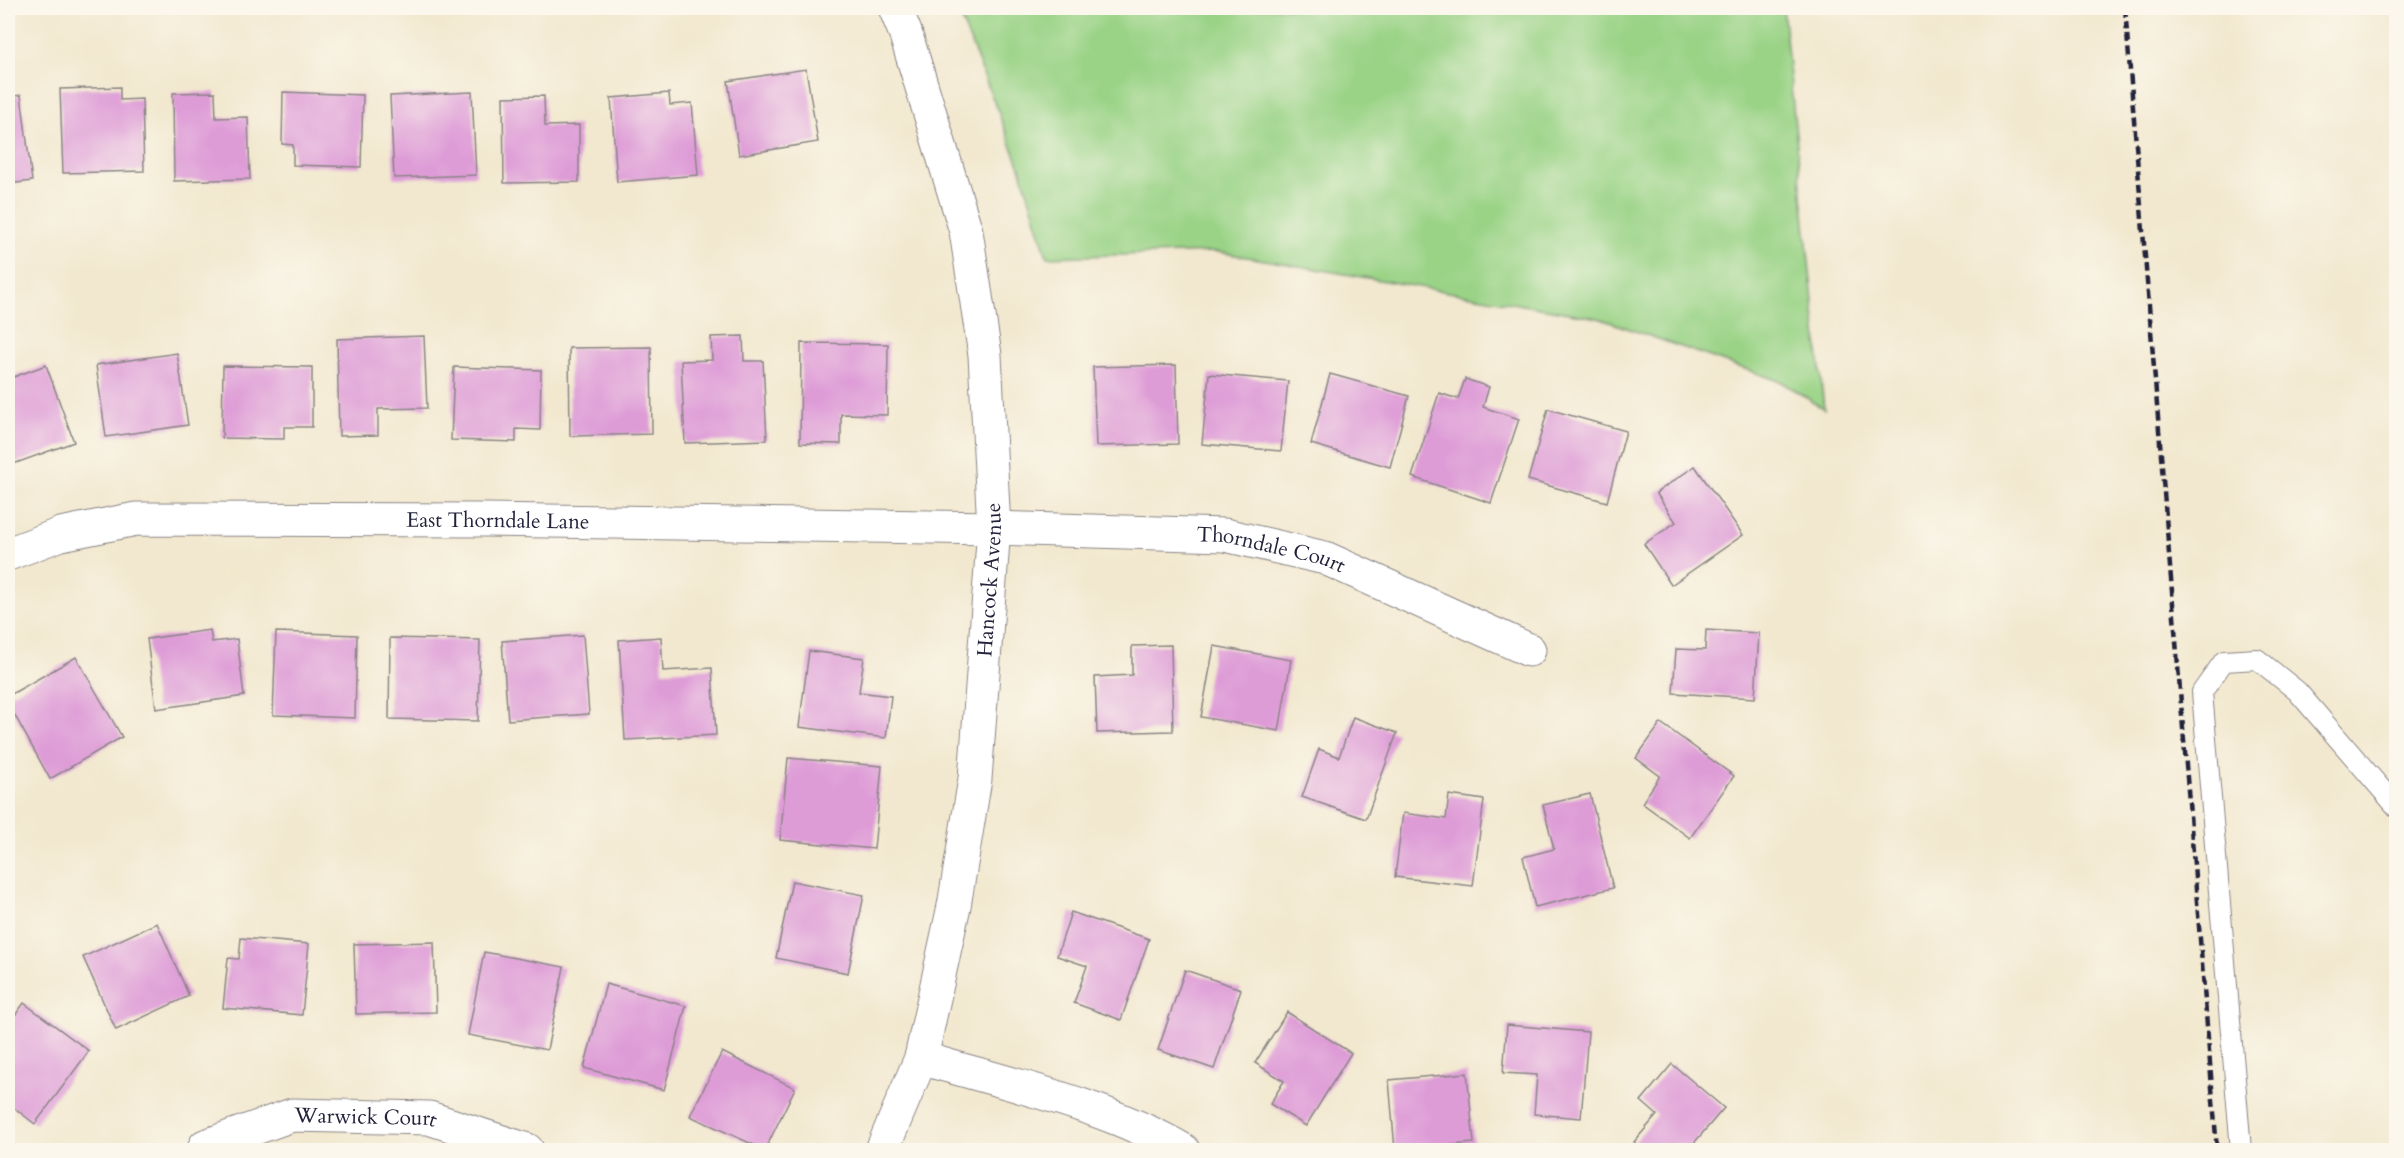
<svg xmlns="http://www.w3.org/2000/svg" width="2404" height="1158" font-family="Cardo,serif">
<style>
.green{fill:#9ad386;stroke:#5e7a60;stroke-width:1.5}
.building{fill:#de9cd7}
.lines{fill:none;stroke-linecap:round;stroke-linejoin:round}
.lane-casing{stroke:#8a8585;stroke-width:22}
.street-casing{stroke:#8a8585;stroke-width:35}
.lane{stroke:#fff;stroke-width:20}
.street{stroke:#fff;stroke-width:33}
.rail{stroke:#22223b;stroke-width:4.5;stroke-dasharray:9 4.5;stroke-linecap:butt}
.labels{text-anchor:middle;stroke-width:4.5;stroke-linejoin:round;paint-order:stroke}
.street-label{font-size:21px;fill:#22223b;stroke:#fbf7ec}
</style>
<rect width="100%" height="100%" fill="#fbf7ec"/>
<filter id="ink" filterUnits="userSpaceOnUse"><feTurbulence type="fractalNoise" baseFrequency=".0167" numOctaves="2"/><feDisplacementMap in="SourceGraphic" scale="12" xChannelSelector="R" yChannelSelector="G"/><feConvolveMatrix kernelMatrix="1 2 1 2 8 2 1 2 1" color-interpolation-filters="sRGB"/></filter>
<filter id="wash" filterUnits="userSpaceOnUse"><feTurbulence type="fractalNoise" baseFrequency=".008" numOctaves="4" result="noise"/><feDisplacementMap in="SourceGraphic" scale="24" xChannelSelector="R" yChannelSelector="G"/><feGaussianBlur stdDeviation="1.35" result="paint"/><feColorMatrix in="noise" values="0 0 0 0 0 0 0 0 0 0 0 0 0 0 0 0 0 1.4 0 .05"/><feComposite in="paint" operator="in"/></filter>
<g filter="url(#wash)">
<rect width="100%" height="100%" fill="#f2e8cf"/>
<path class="green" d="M957,8h826l41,401 -42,-27 -184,-64 -380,-66 -171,5 -27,-90z"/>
<g id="blocks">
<g class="building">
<path d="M806,69l12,73 -79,13 -11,-74z"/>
<path d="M120,87v13l22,-1 2,72 -81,2 -3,-84z"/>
<path d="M215,92l1,26 32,-1 2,62 -76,2 -1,-88z"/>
<path d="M283,92l80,3 -2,72 -68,-2v-20l-11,-1z"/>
<path d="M472,92l4,83 -82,3 -4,-82z"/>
<path d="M669,93l1,12 22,-2 6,72 -81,7 -6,-84z"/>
<path d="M21,95l11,86 -24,3v-87z"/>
<path d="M544,96l1,30 34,-1v57l-75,1 -1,-86z"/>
<path d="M424,336l3,72 -49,1v26l-39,1 -2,-97z"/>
<path d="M743,336l1,25h19l4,79 -82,3 -4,-82 31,-1 -1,-23z"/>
<path d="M801,343l87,1 -1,71 -46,-1v30l-41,-1z"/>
<path d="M651,347l1,87 -82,2 -1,-88z"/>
<path d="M177,353l11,72 -82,12 -10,-72z"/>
<path d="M46,365l28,77 -66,24v-87z"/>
<path d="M1176,365l2,79 -82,2 -3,-79z"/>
<path d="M223,366l89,1v60h-28v12l-62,-1z"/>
<path d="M454,367l87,3 -1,60 -24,-1v13l-65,-2z"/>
<path d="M1209,374l79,7 -7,70 -79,-7z"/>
<path d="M1330,374l79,22 -19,71 -79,-23z"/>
<path d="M1465,379l24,8 -6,20 36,12 -28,84 -79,-26 27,-84 19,6z"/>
<path d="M1548,409l78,22 -19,71 -79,-22z"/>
<path d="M1695,466l48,69 -72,50 -27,-41 32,-22 -20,-29z"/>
<path d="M210,630l2,12 25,-3 7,57 -88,13 -9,-70z"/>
<path d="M1706,630l53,3 -4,65 -82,-5 3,-44 29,1z"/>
<path d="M276,632l81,3 -2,83 -82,-3z"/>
<path d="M583,635l6,79 -81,6 -6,-79z"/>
<path d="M661,637l2,34 49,-3 4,67 -91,5 -6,-100z"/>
<path d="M390,638l90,2 -2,81 -89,-2z"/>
<path d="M1171,645l2,86 -76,2 -2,-56 37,-2v-29z"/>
<path d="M1214,646l77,14 -12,71 -78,-14z"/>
<path d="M809,651l55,7 -5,34 32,4 -5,42 -87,-11z"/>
<path d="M76,657l46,80 -72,42 -42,-76v-7z"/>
<path d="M1353,717l44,16 -31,86 -64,-22 17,-48 20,8z"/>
<path d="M1661,723l73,53 -44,62 -48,-35 18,-27 -24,-18z"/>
<path d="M788,758l94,8 -8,83 -94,-9z"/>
<path d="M1590,794l23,94 -78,19 -12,-50 31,-8 -11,-44z"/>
<path d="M1449,795l35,5 -11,86 -78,-9 8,-64 43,6z"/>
<path d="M792,881l72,14 -16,78 -72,-15z"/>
<path d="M1071,912l78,27 -28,81 -47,-17 13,-37 -30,-10z"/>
<path d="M157,923l32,73 -73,34 -33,-73z"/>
<path d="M241,938l68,6 -7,71 -79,-7 5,-50 11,1z"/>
<path d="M434,942l2,70 -80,2 -2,-70z"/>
<path d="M484,952l80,15 -17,83 -79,-15z"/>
<path d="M1185,970l56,19 -27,80 -56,-19z"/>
<path d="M606,984l80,22 -22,84 -80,-22z"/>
<path d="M24,1003l65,48 -54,73 -27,-21v-78z"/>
<path d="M1287,1012l64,41 -45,73 -36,-22 14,-23 -29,-18z"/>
<path d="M1507,1025l81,7 -7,86 -47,-4 3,-39 -34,-2z"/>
<path d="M722,1052l73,36 -30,62 -75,-34z"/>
<path d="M1672,1064l52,44 -36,42h-44l-10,-8 23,-27 -16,-14z"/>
<path d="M1467,1073l7,70 -79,7 -6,-70z"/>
</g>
</g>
</g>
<g filter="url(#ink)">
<use href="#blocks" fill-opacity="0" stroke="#8a8585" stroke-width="1.5"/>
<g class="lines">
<g class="lane-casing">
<path id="lane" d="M2241,1150l-39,-458 22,-31 33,-2 40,32 99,115"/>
</g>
<g class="street-casing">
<g id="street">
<path id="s1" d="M8,554l53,-20 75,-15 349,1 509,8 231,7 100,23 204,92"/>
<path d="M921,1058c87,26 182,46 262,92"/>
<path id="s2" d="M205,1146l87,-31 137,3 98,32"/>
<path id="s3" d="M882,1150l39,-92 33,-152 21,-127 19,-251 -9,-173 -19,-124 -61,-199 -10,-24"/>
</g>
</g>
<use href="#lane" class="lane"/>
<use href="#street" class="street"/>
<path class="rail" d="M2125,8l92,1142"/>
</g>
</g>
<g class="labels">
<g class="street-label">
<text dy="7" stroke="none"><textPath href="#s1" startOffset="495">East Thorndale Lane</textPath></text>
<text dy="7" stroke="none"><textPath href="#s1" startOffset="1270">Thorndale Court</textPath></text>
<text dy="7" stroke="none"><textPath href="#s3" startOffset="584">Hancock Avenue</textPath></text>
<text dy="7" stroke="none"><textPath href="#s2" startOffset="166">Warwick Court</textPath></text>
</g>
</g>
<rect width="2404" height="1158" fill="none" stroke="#fbf7ec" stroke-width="30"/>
</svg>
